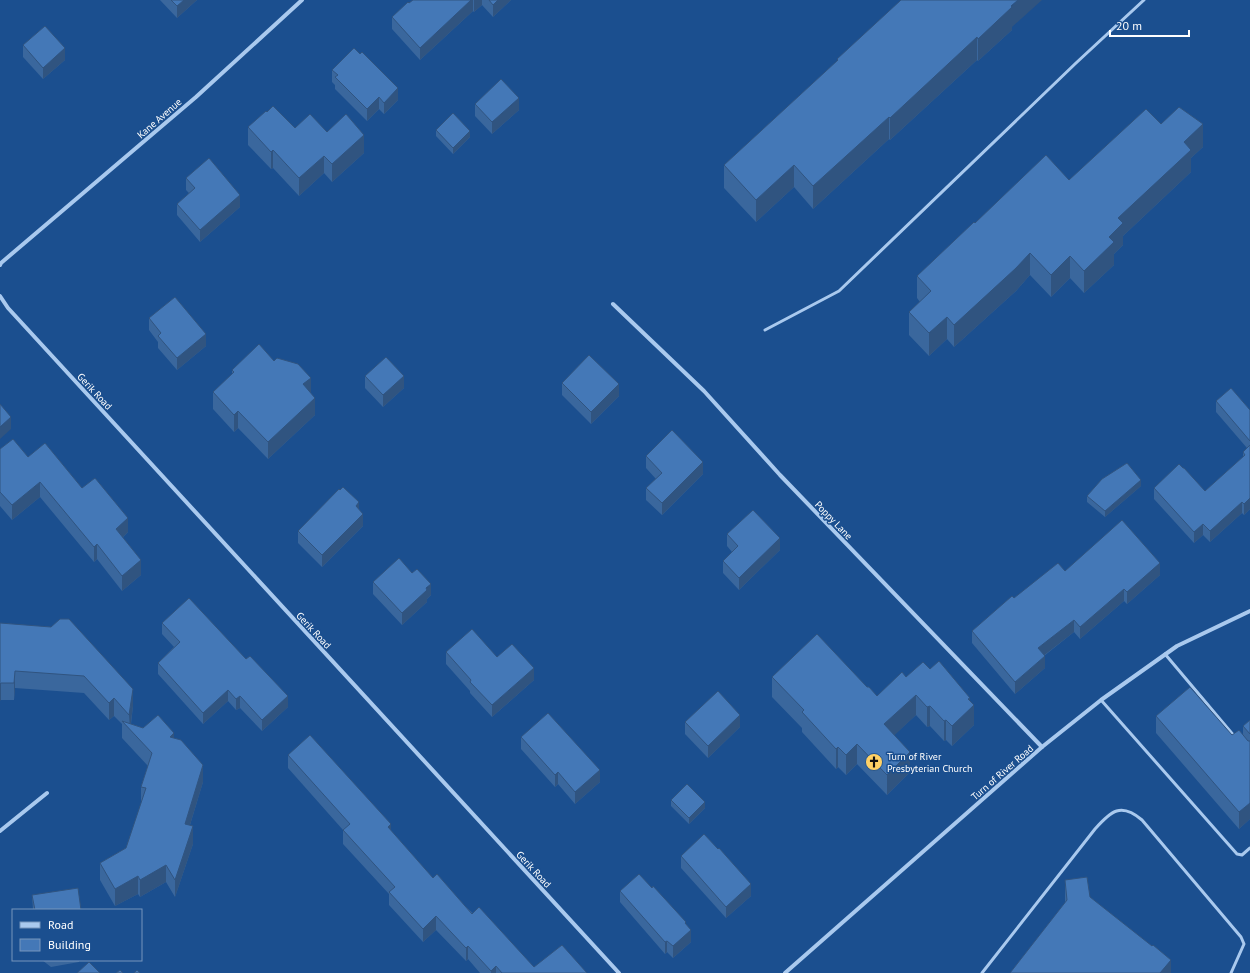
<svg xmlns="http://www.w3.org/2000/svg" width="1250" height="973" font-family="'PT Sans',sans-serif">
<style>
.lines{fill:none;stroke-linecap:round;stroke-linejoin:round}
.service{stroke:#a9c9ee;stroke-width:3}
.minor{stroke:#a9c9ee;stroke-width:4}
.wall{fill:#3a679d}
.shaded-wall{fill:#305480}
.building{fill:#4478b7;stroke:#305480}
.labels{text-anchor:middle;stroke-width:3;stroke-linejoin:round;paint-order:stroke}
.street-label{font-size:10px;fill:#fff;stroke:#1b4f8f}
.poi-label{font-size:10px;fill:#fff;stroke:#1b4f8f;text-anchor:start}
</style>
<rect width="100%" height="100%" fill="#1b4f8f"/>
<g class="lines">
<g class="service">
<path d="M765,330l74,-39 237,-228 68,-63"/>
<path d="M1165,654l70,83"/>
<path d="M1101,700l136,154 5,1 8,-7"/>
<path d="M982,973l113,-144c16,-18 26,-27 47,-9l99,117 3,7 -13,29"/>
</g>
<g class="minor">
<path d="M0,265l1,-2 195,-166 106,-97"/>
<path d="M0,296l8,12 611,665"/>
<path d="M613,304l91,87 76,84 262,272"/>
<path d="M0,831l47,-38"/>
<path d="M785,973l257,-226 59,-47 76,-54 73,-35"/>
</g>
</g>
<g class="wall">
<path d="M160,0h37l-20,18z"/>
<path d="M413,0h98l-18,17 -11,-12 -8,7 -1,-1 -53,49 -28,-31v-12z"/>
<path d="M1012,27v3l-34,31 -1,-1 -87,80 -1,-1 -76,70 -19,-22 -38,35 -32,-34v-23l113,-104v-2z"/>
<path d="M23,45l42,15 -22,19 -20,-22z"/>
<path d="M332,70l66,30 -14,14 -5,-5 -12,12 -32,-32v-4l-3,-3z"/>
<path d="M475,104l44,6 -27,24 -17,-18z"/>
<path d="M267,112l28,16 32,4 37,21 -32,29 -8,-9 -25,23 -26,-28 -2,1 -23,-24v-18z"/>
<path d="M1161,124l42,23 -12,11v14l-68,64v9l-9,9v11l-30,28 -14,-15 -19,19 -21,-22 -14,16 -62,56 -7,-8 -18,17 -20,-21v-23l11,-10 -3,-4v-22l58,-53 94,-43z"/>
<path d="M436,130l34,7 -17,17 -17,-18z"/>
<path d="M186,178l54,29 -40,35 -23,-27v-11l12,-11 -3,-3z"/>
<path d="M149,318l57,28 -29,24 -19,-22v-6l-9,-12z"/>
<path d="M274,361l37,32 4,22 -47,44 -30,-31 -4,4 -21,-23v-17l19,-17v-5z"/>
<path d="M365,376l39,12 -21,19 -18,-19z"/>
<path d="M562,383l57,13 -28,28 -29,-29z"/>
<path d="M1216,401l34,9v99l-6,6 -2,-2 -32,29 -7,-7 -9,8 -40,-44v-11l51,3 38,-34v-5l4,-4 -31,-36z"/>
<path d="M0,449l28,8 54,31 46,44 -5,5 18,38 -19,16 -25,-32 -3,3 -54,-65 -28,23 -12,-14z"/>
<path d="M646,456l57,18 -41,41 -16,-15v-12l10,-9 -10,-11z"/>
<path d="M1141,486l-36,31 -18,-15v-6z"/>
<path d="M340,490l19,19 4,17 -41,41 -24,-24v-12z"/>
<path d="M727,534l53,16 -41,40 -16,-17v-12l9,-9 -5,-6z"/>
<path d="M1065,571l95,4 -33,29 -3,-3 -44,38 -6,-7 -30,24 1,12 -30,26 -43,-51v-12l42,-33z"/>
<path d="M373,582l58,13 -4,4v3l-25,23 -29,-31z"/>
<path d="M0,623l133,83 -2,18 43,14 29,44 -13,43 3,19 -18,53 -9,-15 -26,15 -2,-3 -23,12 -15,-26v-17l26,-15 15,-44v-17l7,-21 -26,-28v-14l-8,-8 -5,4 -25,-27 -69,-5 -1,12h-13z"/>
<path d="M162,623l126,84 -26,24 -22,-23 -4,2 -8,-9 -25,23 -45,-50v-11l16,-16 -12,-13z"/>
<path d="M446,652l51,5 37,23 -42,37 -22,-24v-2l-24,-27z"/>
<path d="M930,669l40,32 4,24 -22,21 -6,-6 -2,1 -14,-15 -3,1 -11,-12 -22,20 16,37 -23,23 -30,-31 -11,11 -8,-8 -2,2 -34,-37v-4l-30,-31v-20l95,10 10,9 29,-19z"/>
<path d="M1156,716l76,19h11v-9l7,-6v99l-11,10 -83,-96z"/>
<path d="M685,722l55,5 -32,31 -23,-24z"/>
<path d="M521,737l79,45 -25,22 -17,-20 -3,3 -34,-38z"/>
<path d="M288,755l103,76 42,47 101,89 53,6h-107l-12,-14 -2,2 -30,-31 -13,12 -34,-37v-11l-46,-50v-14l-55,-62z"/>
<path d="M671,800l34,8 -16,16 -18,-18z"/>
<path d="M681,856l70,40 -25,22 -45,-50z"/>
<path d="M1065,880l25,17 81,76 -106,-70z"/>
<path d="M652,888l34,37 5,17 -18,16 -6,-6 -2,2 -45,-52v-11z"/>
<path d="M32,895l49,15h-48z"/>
<path d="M42,960h37v2l-28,5z"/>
</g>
<g class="shaded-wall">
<path d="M184,0h13l-20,18v-12z"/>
<path d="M471,0h2v11l-53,49v-12z"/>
<path d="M474,0h8v5l-8,7z"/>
<path d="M498,0h13l-18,17v-12z"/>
<path d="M1018,0h24l-30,27v3l-34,31v-22z"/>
<path d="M977,37v23l-87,80v-22z"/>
<path d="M65,48v12l-22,19v-11z"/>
<path d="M398,88v12l-14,14v-11z"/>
<path d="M379,97v12l-12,12v-12z"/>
<path d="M519,98v12l-27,24v-12z"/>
<path d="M889,117v22l-76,70v-23z"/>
<path d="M1203,124v23l-12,11v14l-68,64v9l-9,9v11l-30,28v-22l25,-34 9,-19 66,-76z"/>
<path d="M470,131v6l-17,17v-6z"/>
<path d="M364,135v18l-32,29v-18z"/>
<path d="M273,150v18l-2,1v-17z"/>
<path d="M324,156v17l-25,23v-18z"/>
<path d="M794,165v22l-38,35v-22z"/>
<path d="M240,195v12l-40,35v-12z"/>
<path d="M1030,253v22l-14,16 -62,56v-22z"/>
<path d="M1070,256v22l-19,19v-22z"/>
<path d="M947,317v22l-18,17v-23z"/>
<path d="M206,334v12l-29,24v-12z"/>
<path d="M404,376v12l-21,19v-12z"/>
<path d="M311,378v17l-8,-11z"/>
<path d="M619,384v12l-28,28v-12z"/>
<path d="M315,398v17l-47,44v-17z"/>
<path d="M238,411v17l-4,4v-17z"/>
<path d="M11,417v12l-11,10v-12z"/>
<path d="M703,462v12l-41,41v-12z"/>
<path d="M1141,480v6l-36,31v-6z"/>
<path d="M40,482v15l-28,23v-15z"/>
<path d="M1250,498v11l-6,6v-11z"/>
<path d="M359,502v12l-3,-8z"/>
<path d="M1242,502v11l-32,29v-11z"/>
<path d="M363,514v12l-41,41v-12z"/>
<path d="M128,518v14l-12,12v-15z"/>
<path d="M1203,524v11l-9,8v-11z"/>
<path d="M780,538v12l-41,40v-12z"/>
<path d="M97,544v15l-3,3v-15z"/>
<path d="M141,560v15l-19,16v-15z"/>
<path d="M1160,563v12l-33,29v-12z"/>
<path d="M431,584v11l-4,4v3l-25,23v-12z"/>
<path d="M1124,589v12l-44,38v-12z"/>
<path d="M1074,620v12l-36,28v-12z"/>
<path d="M1045,656v12l-30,26v-12z"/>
<path d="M534,668v12l-42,37v-12z"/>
<path d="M15,671v17l-1,12v-17z"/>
<path d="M1,683v17l-1,1v-17z"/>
<path d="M133,689v17l-3,23 -1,-14z"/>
<path d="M228,690v11l-25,23v-11z"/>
<path d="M916,695v20l-32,30v-21z"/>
<path d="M240,696v12l-4,2v-11z"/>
<path d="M288,696v11l-26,24v-11z"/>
<path d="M114,698v18l-5,4v-17z"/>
<path d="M970,698v11l4,-4v20l-22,21v-20l16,-27z"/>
<path d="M930,706v20l-3,1v-20z"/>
<path d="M740,715v12l-32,31v-12z"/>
<path d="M946,720v20l-2,1v-20z"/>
<path d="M174,733v18l-4,-14z"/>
<path d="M857,744v20l-11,11v-20z"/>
<path d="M838,747v20l-2,2v-20z"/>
<path d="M910,752v20l-23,23v-20z"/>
<path d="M203,765v17l-18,59v-17z"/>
<path d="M600,770v12l-25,22v-12z"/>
<path d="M558,772v12l-3,3v-12z"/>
<path d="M705,802v6l-16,16v-6z"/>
<path d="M1250,803v16l-11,10v-17z"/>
<path d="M391,824v14l-3,-11z"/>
<path d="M193,826v18l-18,53v-17z"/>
<path d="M166,865v17l-26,15v-17z"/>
<path d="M138,876v18l-23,12v-17z"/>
<path d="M751,884v12l-25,22v-11z"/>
<path d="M436,916v14l-13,12v-13z"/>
<path d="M686,922v12l5,-4v12l-18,16v-12l12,-23z"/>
<path d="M667,941v11l-2,2v-12z"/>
<path d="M468,946v13l-2,2v-13z"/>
<path d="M1171,960v13h-11z"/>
<path d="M496,966v7h-5v-2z"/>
</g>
<g class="building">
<path d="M171,0h13l-7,6z"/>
<path d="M413,0h58l-51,48 -28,-31 16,-15 1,1z"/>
<path d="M489,0h9l-5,5z"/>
<path d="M901,0h117l-7,6 1,1 -34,32 -1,-2 -87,81 -1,-1 -76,69 -19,-21 -38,35 -32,-35 114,-105 -1,-1z"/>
<path d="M45,26l20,22 -22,20 -20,-23z"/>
<path d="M354,48l6,6 2,-2 36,36 -14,15 -5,-6 -12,12 -32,-32 3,-2 -6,-5z"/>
<path d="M501,79l18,19 -27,24 -17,-18z"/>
<path d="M273,106l22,22 15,-14 17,18 19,-18 18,21 -32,29 -8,-8 -25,22 -26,-28 -2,2 -23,-25 18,-16 1,1z"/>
<path d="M1179,107l24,17 -19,18 7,8 -73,68 5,5 -14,14 5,5 -30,29 -14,-15 -19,19 -21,-22 -14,15 -62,57 -7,-8 -18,16 -20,-21 22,-21 -14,-15 57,-54 1,1 71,-68 23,25 77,-71 15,15z"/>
<path d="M453,113l17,18 -17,17 -17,-18z"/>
<path d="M209,158l31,37 -40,35 -23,-26 18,-16 -9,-10z"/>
<path d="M175,297l31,37 -29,24 -19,-22 3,-3 -12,-15z"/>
<path d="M259,344l15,17 3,-3 21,6 13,14 -8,6 12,14 -47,44 -30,-31 -4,4 -21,-23 21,-20 -2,-2z"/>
<path d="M589,355l30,29 -28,28 -29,-29z"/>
<path d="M386,357l18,19 -21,19 -18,-19z"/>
<path d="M1231,388l19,22v31l-34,-40z"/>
<path d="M0,404l11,13 -11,10z"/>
<path d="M672,430l31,32 -41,41 -16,-15 16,-15 -16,-17z"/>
<path d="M13,439l15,18 17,-14 37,45 13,-10 33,40 -12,11 25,31 -19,16 -25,-32 -3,3 -54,-65 -28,23 -12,-13v-43z"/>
<path d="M1250,445v53l-6,6 -2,-2 -32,29 -7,-7 -9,8 -40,-44 25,-24 4,4h1l21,23 40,-36 -2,-3z"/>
<path d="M1127,463l14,17 -36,31 -18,-15 15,-17z"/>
<path d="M343,487l16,15 -3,4 7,8 -41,41 -24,-24 41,-42 1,1z"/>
<path d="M753,510l27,28 -41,40 -16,-17 15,-15 -11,-12z"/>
<path d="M1122,520l38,43 -33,29 -3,-3 -44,38 -6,-7 -36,28 7,8 -30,26 -43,-51 40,-35 2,2 44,-35 7,8z"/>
<path d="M399,558l13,15 5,-4 14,15 -5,4 1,2 -25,23 -29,-31z"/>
<path d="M189,598l57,61 4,-3 38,40 -26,24 -22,-24 -4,3 -8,-9 -25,23 -45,-50 22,-21 -18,-19z"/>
<path d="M60,619h9l64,70 -4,26 -15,-17 -5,5 -25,-27 -69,-5 -1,12h-13l-1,1v-61l51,4z"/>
<path d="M472,629l25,28 15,-13 22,24 -42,37 -22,-23 1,-2 -25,-28z"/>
<path d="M817,634l50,53h2l8,9 25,-24 4,5 17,-15 7,7 9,-8 31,37 -2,1 6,6 -22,21 -6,-6 -2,1 -14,-15 -3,1 -11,-12 -32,29 26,28 -23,23 -30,-31 -11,11 -8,-8 -2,2 -34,-37 2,-2 -32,-33z"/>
<path d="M1190,687l42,48 7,-5 9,11h2v62l-11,9 -83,-96z"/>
<path d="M718,691l22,24 -32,31 -23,-24z"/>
<path d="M548,713l52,57 -25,22 -17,-20 -3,3 -34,-38z"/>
<path d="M158,715l16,18 -4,4 11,3 22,25 -18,59 8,2 -18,54 -9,-15 -26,15 -2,-4 -23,13 -15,-26 26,-15 20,-60 -5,-1 11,-34 -30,-32 21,7z"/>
<path d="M1250,720v14l-7,-8z"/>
<path d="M310,735l81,89 -3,3 45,51 4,-4 35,40 7,-7 55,60 28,-22 25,28h-85l-6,-7 -5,5 -23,-25 -2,2 -30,-32 -13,13 -34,-37 6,-5 -52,-57 7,-6 -62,-69z"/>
<path d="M687,784l18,18 -16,16 -18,-18z"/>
<path d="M704,834l14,15 1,-1 32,36 -25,23 -45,-51z"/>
<path d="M639,874l13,14 1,-2 33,36 -1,1 6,7 -18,16 -6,-5 -2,1 -45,-51z"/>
<path d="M1087,877l3,20 62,49 1,-1 18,15 -11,13h-150l57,-73 -2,-20z"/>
<path d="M78,888l3,22h-46l-3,-15z"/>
<path d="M89,962l11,11h-23z"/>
<path d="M120,970l3,3h-7z"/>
<path d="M137,970l3,3h-6z"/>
</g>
<defs>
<g id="church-disc" transform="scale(0.9)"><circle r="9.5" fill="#ffd166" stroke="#1b4f8f"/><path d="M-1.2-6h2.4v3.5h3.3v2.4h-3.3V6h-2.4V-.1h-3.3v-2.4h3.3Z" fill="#111"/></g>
</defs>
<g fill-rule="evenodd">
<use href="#church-disc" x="874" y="762"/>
</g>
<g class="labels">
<g class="street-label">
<text transform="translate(159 118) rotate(-41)" y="4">Kane Avenue</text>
<text transform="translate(95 391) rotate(47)" y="4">Gerik Road</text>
<text transform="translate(834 520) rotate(46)" y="4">Poppy Lane</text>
<text transform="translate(314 630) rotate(47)" y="4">Gerik Road</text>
<text transform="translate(1002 772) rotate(-41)" y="4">Turn of River Road</text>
<text transform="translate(534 869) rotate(47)" y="4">Gerik Road</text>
</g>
<g class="poi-label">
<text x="887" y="760">Turn of River<tspan x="887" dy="12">Presbyterian Church</tspan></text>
</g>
</g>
<rect x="12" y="909" width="130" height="52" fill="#1b4f8f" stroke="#7695bc"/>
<rect x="20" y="922" width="20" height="6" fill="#a9c9ee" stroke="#7695bc"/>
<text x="48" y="929" font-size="12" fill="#ffffff">Road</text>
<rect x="20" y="939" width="20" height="12" fill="#4478b7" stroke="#7695bc"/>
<text x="48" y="949" font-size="12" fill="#ffffff">Building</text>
<path d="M1110 30v6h79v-6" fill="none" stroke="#ffffff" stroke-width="2"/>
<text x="1116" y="30" font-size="12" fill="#ffffff" stroke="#1b4f8f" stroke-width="3" paint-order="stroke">20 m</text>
</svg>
